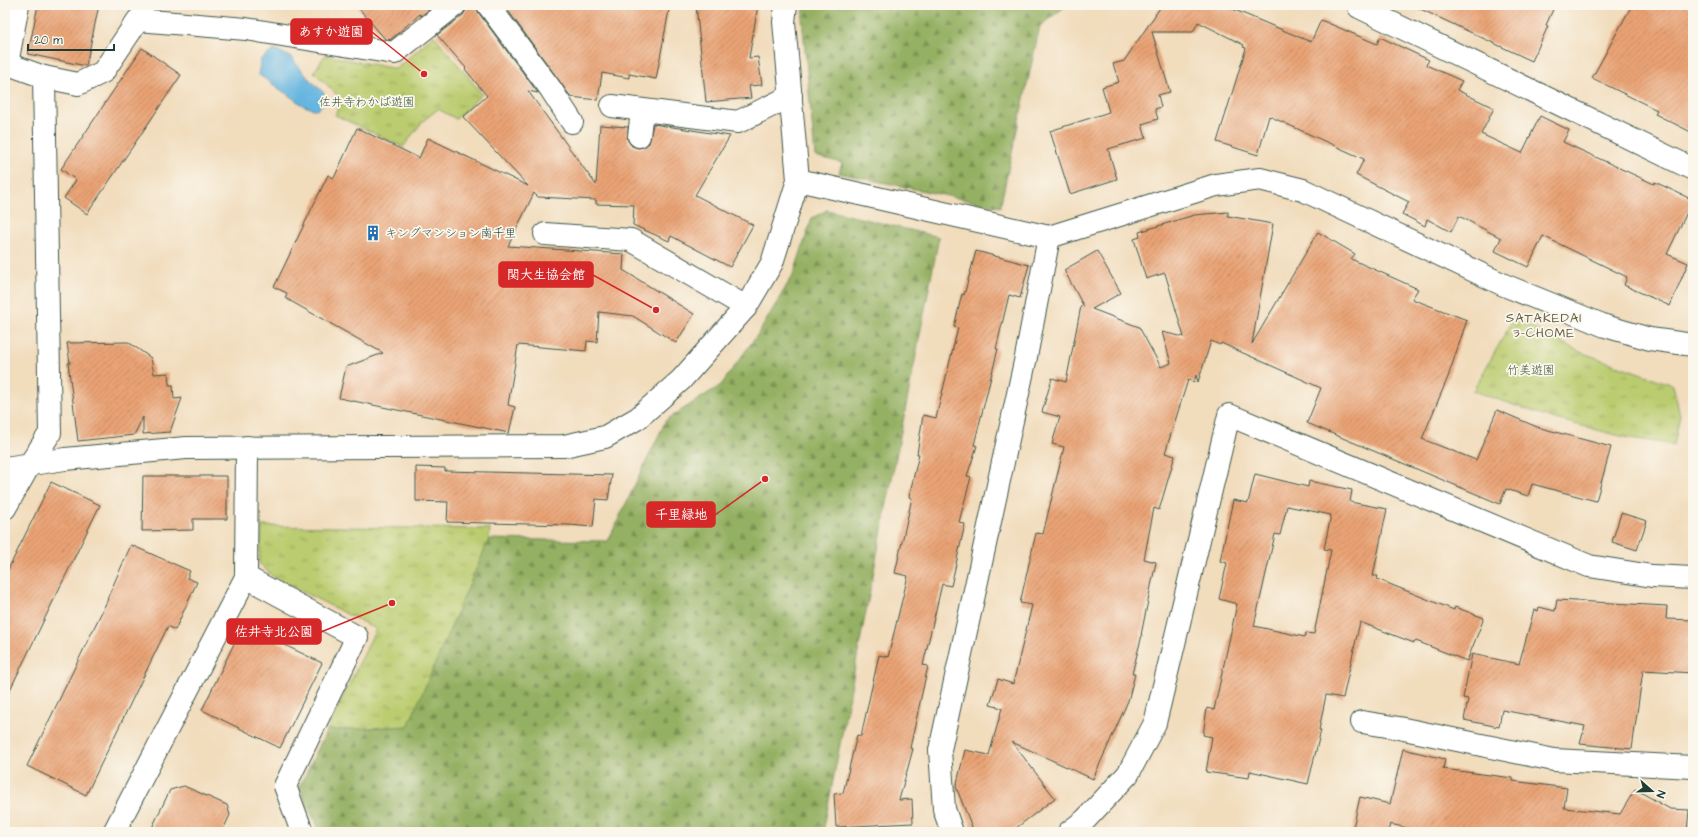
<svg xmlns="http://www.w3.org/2000/svg" width="1698" height="837" font-family="'Architects Daughter','Klee One',sans-serif">
<style>
.built{fill:#ded0b2}
.forest{fill:url(#forest-firs);stroke:#5a764b}
.park{fill:url(#park-tufts);stroke:#6d8452}
.water{fill:#65b5e0;stroke:#42798a}
.building{fill:url(#building-hatch);fill-rule:evenodd}
.lines{fill:none;stroke-linecap:round;stroke-linejoin:round}
.minor-casing{stroke:#3e5548;stroke-width:24}
.minor{stroke:#fff;stroke-width:22}
.labels{text-anchor:middle;stroke-width:3.5;stroke-linejoin:round;paint-order:stroke}
.park-label{font-size:12px;fill:#3e5a40;stroke:#fbf7ec}
.poi-label{font-size:12px;fill:#1f3d34;stroke:#fbf7ec;text-anchor:start}
.neighbourhood-label{font-size:13px;letter-spacing:1px;fill:#66614a;stroke:#fbf7ec}
.leader{fill:none;stroke:#d62828;stroke-width:1.5}
.callout-dot{fill:#d62828;stroke:#fbf7ec;stroke-width:1.5}
.callout{fill:#d62828;stroke:#d62828;stroke-width:1.5}
.callout-label{font-size:13px;text-anchor:middle;font-weight:bold;fill:#fff}
</style>
<defs>
<pattern id="forest-firs" width="22" height="20" patternUnits="userSpaceOnUse"><rect width="22" height="20" fill="#94b062"/><path d="M5 1l3.5 6h-7zM16 11l3.5 6h-7z" fill="#789052"/></pattern>
<pattern id="park-tufts" width="24" height="20" patternUnits="userSpaceOnUse"><rect width="24" height="20" fill="#bbcc6f"/><path d="M3 7l-1-3M5 7V3M7 7l1-3M15 17l-1-3M17 17v-4M19 17l1-3" fill="none" stroke="#97a75c"/></pattern>
<pattern id="building-hatch" width="6" height="6" patternUnits="userSpaceOnUse"><rect width="6" height="6" fill="#eaa374"/><path d="M-1 1l2-2M0 6l6-6M5 7l2-2" fill="none" stroke="#bd8660"/></pattern>
</defs>
<rect width="100%" height="100%" fill="#fbf7ec"/>
<filter id="ink" filterUnits="userSpaceOnUse"><feTurbulence type="fractalNoise" baseFrequency=".025" numOctaves="2"/><feDisplacementMap in="SourceGraphic" scale="8" xChannelSelector="R" yChannelSelector="G"/><feConvolveMatrix kernelMatrix="1 2 1 2 8 2 1 2 1" color-interpolation-filters="sRGB"/></filter>
<filter id="wash" filterUnits="userSpaceOnUse"><feTurbulence type="fractalNoise" baseFrequency=".012" numOctaves="4" result="noise"/><feDisplacementMap in="SourceGraphic" scale="16" xChannelSelector="R" yChannelSelector="G"/><feGaussianBlur stdDeviation="0.9" result="paint"/><feColorMatrix in="noise" values="0 0 0 0 0 0 0 0 0 0 0 0 0 0 0 0 0 1.4 0 .05"/><feComposite in="paint" operator="in"/></filter>
<g filter="url(#wash)">
<rect width="100%" height="100%" fill="#f1dcbc"/>
<path class="built" d="M934,827l2,5h-89z"/>
<g class="forest">
<path d="M805,5h262l-27,21 -40,181 -161,-34 3,-10 -27,-7 -13,-138z"/>
<path d="M827,210l112,27 -116,595h-503l-21,-44 28,-58 81,-4 81,-187 119,2 58,-121 55,-35 39,-54 34,-58 18,-55z"/>
</g>
<g class="park">
<path d="M434,35l48,59 -26,25 -18,-10 -16,13 -19,25 -68,-32 7,-15 -28,-28 11,-17 71,14z"/>
<path d="M1514,318l66,34 93,33 7,30 -6,30 -50,-8 -72,-19 -79,-27z"/>
<path d="M262,526l228,3 -1,10 -81,187 -81,4 49,-101 -104,-53 -13,-13z"/>
</g>
<path class="water" d="M275,50l16,7 17,21 16,15 1,9 -8,8 -13,-4 -46,-32 3,-15z"/>
<g id="blocks">
<g class="building">
<path d="M38,5h61l-13,61 -58,-12z"/>
<path d="M356,5h79l-14,11 -1,-2 -30,26 -5,-1z"/>
<path d="M467,5h9l2,7 60,81 -10,-2 68,94 4,-60 28,2v14l4,5 6,2 6,-1 5,-4 4,-19 77,12 -35,59 58,30 -23,42 -59,-31 -2,5 -36,-16 1,-20 -38,-1v-4l-58,-3 -4,-4 -26,53 116,8 -1,16 71,44 -18,29 -43,-27 -34,-4 -2,30 -10,-1 -1,10 -68,-6 -10,60 7,2 -6,26 -170,-35 7,-31 37,-14 -98,-55 2,-5 -13,-6 54,-112 6,3 23,-50 62,30 9,-20 100,48 -65,-69 24,-21 -22,-27 1,-1 -29,-33 26,-20 3,-5z"/>
<path d="M504,5h166l-14,74 -27,-5v4l-27,-5 -4,27 -27,-3z"/>
<path d="M696,5h62l-9,53 9,-1 4,28 -13,1 2,12 -45,4z"/>
<path d="M1162,5h61l88,37 10,-22 56,24 3,-7 49,23 -3,5 36,16 -5,9 37,18 -13,26 41,19 18,-37 29,14 -6,12 91,42 1,-2 38,18 -26,54 21,9 -18,43 -46,-21 3,-8 -84,-41 -15,31 -33,-16 6,-13 -42,-22 -8,16 -24,-13 -2,7 -23,-12 7,-12 -53,-27 8,-16 -95,-43 -11,39 -41,-13 29,-94 -3,-1 1,-2 -46,-23 -5,10h-41l18,60 -12,3 3,12 -6,2 3,10 -16,5 4,14 -38,11 9,30 -47,15 -20,-63 59,-19 -7,-25 17,-5 -6,-18 11,-3z"/>
<path d="M1412,5h143l-9,20 2,1 -16,35z"/>
<path d="M1632,5h61v128l-38,-19 2,-4 -65,-32z"/>
<path d="M142,48l39,27 -94,139 -23,-16 12,-18 -15,-11z"/>
<path d="M1228,212v4l45,8 -21,120 66,-112 37,22 -4,5 67,30 -6,10 55,21 -19,57 -26,62 54,21 21,-50 40,17 74,20 -15,54 -64,-17 -4,12 -22,-7 -6,15 -193,-81 14,-35 -100,-45 -1,2 -9,-4 -13,41 -2,-7 -2,7 -6,-2 -23,73 10,3 -16,54 -5,-2 -10,51 12,3 -15,73h1l-10,39h3l-7,27 -35,78 -81,-37 43,56 -44,34h-37l-18,-45 9,-37 24,5 13,-47 -12,-3 8,-26 15,5 19,-79 -12,-2 16,-70 7,1 21,-87 -12,-3 8,-27 -18,-5 10,-34 14,4 15,-76 3,1 -20,-37 33,-19 24,42 -29,16 47,18 22,40 10,-4 -9,-31 22,5 -19,-64 -19,6 -12,-40 6,-2 -1,-5 55,-17z"/>
<path d="M976,251l53,14 -9,33 -11,-3 -13,54h2l-24,96 3,1 -10,30 4,1 -12,45 6,2 -14,62 -9,-2 -19,81 5,1 -18,82 3,1 -14,51 13,-1 1,24 -77,4 -2,-33 9,-1 14,-58 4,1 18,-81 9,2 20,-81 -13,-3 17,-75 -3,-1 10,-43h-2l6,-39 13,3 22,-90 -4,-1 8,-33 2,1z"/>
<path d="M128,342l23,16 3,16 14,-1 1,12h4l1,14 8,-1 -12,34 -27,2v-17l-9,18 -56,6 -10,-78h2l-3,-20z"/>
<path d="M416,467l29,1v3l167,4 -4,25 -12,-1 -3,28 -24,-2 -122,-3 1,-20 -32,-1z"/>
<path d="M1255,474l53,13 1,-6 43,9 -2,12 37,7 -14,67h5l-1,3 77,31 1,-3 29,11 -17,43 -51,-20 -2,2 -54,-21 -17,76 -17,-3 -7,35h2l-13,54 -58,-13 -1,7 -43,-6 6,-35 -9,-2 4,-27 7,2 23,-106 -18,-5 8,-36 -7,-2 13,-61 15,3zM1287,506l44,9 -7,34 7,1 -17,84 -8,-1 -1,4 -51,-11 21,-92 5,1z"/>
<path d="M143,476h84v43h-34v11l-51,1z"/>
<path d="M51,482l49,23 -95,195v-124z"/>
<path d="M1621,513l26,8 -10,29 -25,-8z"/>
<path d="M131,545l59,26 -3,7 10,4 -22,48 -7,-4 -82,169 -59,-29 81,-167h-1z"/>
<path d="M1557,600l110,6 -1,13 27,1v53l-50,-3 -11,79 -52,-5 5,-18 -83,-16 -3,17 -35,-7 4,-21 -5,-1 9,-44 47,10 15,-54 4,1 1,-4 16,4z"/>
<path d="M243,625l79,38 -42,85 -78,-38z"/>
<path d="M1403,749l42,10 -2,10 70,9v3l54,7 -3,20 56,6 15,-25 35,20 19,1 -2,22h-262l-35,-8 -2,8h-36l8,-35 30,7z"/>
<path d="M184,786l43,19 3,10 -8,17h-72l20,-42z"/>
</g>
</g>
</g>
<g filter="url(#ink)">
<use href="#blocks" fill-opacity="0" stroke="#3e5548" stroke-width="1"/>
<g class="lines">
<g class="minor-casing">
<g id="minor">
<path d="M488,5l62,83 22,34"/>
<path d="M1360,5l-1,2 334,162"/>
<path d="M5,63l39,14 34,7 25,-12 35,-52 108,9 148,24 61,-48"/>
<path d="M7,64l11,-59"/>
<path d="M612,106l126,16 53,-26"/>
<path d="M639,136l3,-25"/>
<path d="M798,180l251,57 167,-52 44,-6 43,11 201,95 101,41 45,13 43,6"/>
<path d="M545,234l86,6 115,67"/>
<path d="M5,468l60,-9 121,-11 378,-2 41,-9 33,-19 43,-38 65,-73 26,-44 26,-83 -14,-158 2,-17"/>
<path d="M5,508l25,-44 20,-31 -6,-356"/>
<path d="M246,577l111,60 -72,149 17,46"/>
<path d="M1362,722l37,6 155,32 139,7"/>
<path d="M114,832l132,-255 1,-130"/>
<path d="M952,832l-8,-23 -4,-59 86,-393 23,-120"/>
<path d="M1069,832l16,-12 43,-46 27,-51 74,-308 360,151 63,10 41,2"/>
</g>
</g>
<use href="#minor" class="minor"/>
</g>
</g>
<defs>
<g id="building-bare" transform="scale(1.2)"><path d="M-4-6H4V6H1V3H-1V6H-4ZM-2.5-4.3h1.7v1.8h-1.7ZM.8-4.3h1.7v1.8H.8ZM-2.5-1h1.7V.8h-1.7ZM.8-1h1.7V.8H.8Z" fill="#1f6fb2" stroke="#fbf7ec" stroke-width="2.5" paint-order="stroke"/></g>
</defs>
<g fill-rule="evenodd">
<use href="#building-bare" x="373" y="233"/>
</g>
<g class="labels">
<g class="park-label">
<text x="367" y="106">佐井寺わかば遊園</text>
<text x="1531" y="374">竹美遊園</text>
</g>
<g class="poi-label">
<text x="385" y="237">キングマンション南千里</text>
</g>
<g class="neighbourhood-label">
<text x="1544" y="322">SATAKEDAI<tspan x="1544" dy="15">3-CHOME</tspan></text>
</g>
</g>
<path class="leader" d="M424 74L372 32M656 310L593 275M765 479L715 515M392 603L321 632"/>
<g class="callout-dot">
<circle cx="424" cy="74" r="4"/>
<circle cx="656" cy="310" r="4"/>
<circle cx="765" cy="479" r="4"/>
<circle cx="392" cy="603" r="4"/>
</g>
<g class="callout">
<rect x="291" y="19" width="81" height="25" rx="4"/>
<rect x="499" y="262" width="94" height="25" rx="4"/>
<rect x="647" y="502" width="68" height="25" rx="4"/>
<rect x="227" y="619" width="94" height="25" rx="4"/>
</g>
<g class="callout-label">
<text x="331" y="36">あすか遊園</text>
<text x="546" y="279">関大生協会館</text>
<text x="681" y="519">千里緑地</text>
<text x="274" y="636">佐井寺北公園</text>
</g>
<rect width="1698" height="837" fill="none" stroke="#fbf7ec" stroke-width="20"/>
<g transform="translate(1652 791) rotate(110)" stroke="#fbf7ec" stroke-width="3" paint-order="stroke">
<path d="M0-3L7 15L0 10L-7 15Z" fill="#1f3d34"/>
<text y="-6" font-size="11" font-weight="bold" text-anchor="middle" fill="#1f3d34">N</text>
</g>
<path d="M28 44v6h86v-6" fill="none" stroke="#1f3d34" stroke-width="2"/>
<text x="34" y="44" font-size="12" fill="#1f3d34" stroke="#fbf7ec" stroke-width="3" paint-order="stroke">20 m</text>
</svg>
